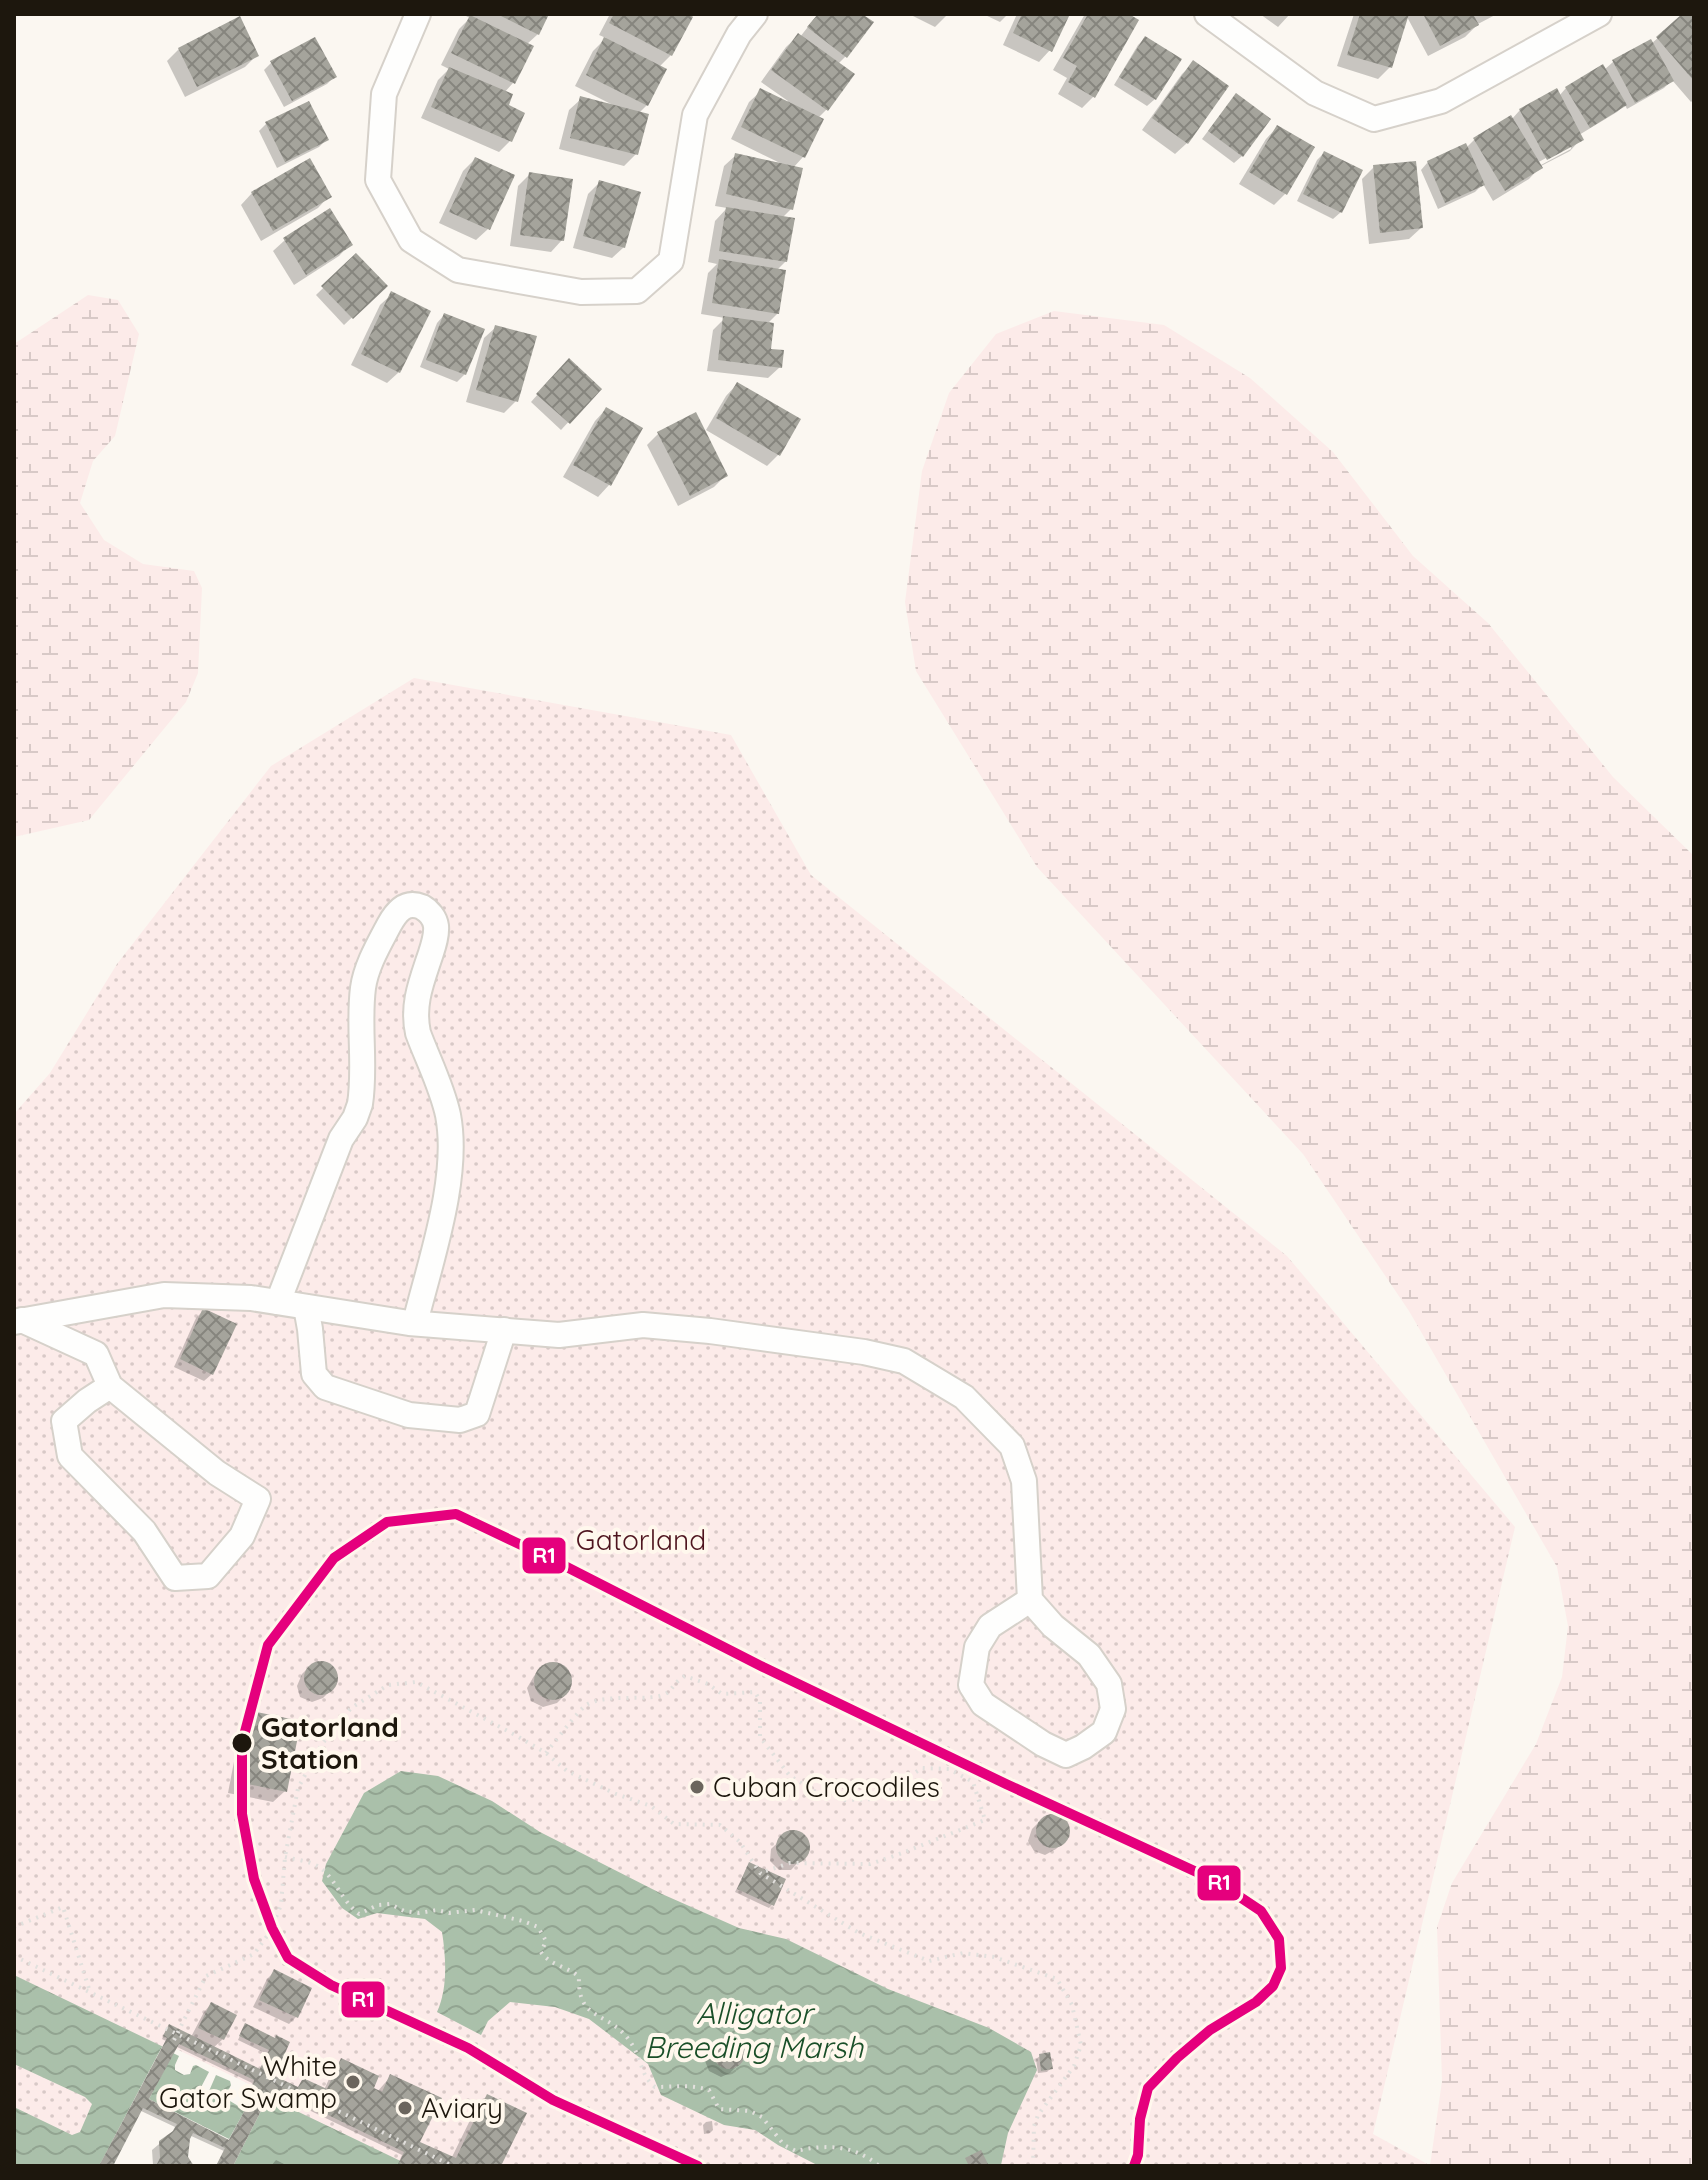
<svg xmlns="http://www.w3.org/2000/svg" width="1708" height="2180" font-family="Quicksand,sans-serif">
<style>
.wetland{fill:url(#wetland-marsh)}
.park{fill:url(#park-dots)}
.water{fill:url(#water-waves)}
.pier{fill:#fbf7f1;fill-rule:evenodd}
.shadow{fill:#0003;fill-rule:evenodd}
.building{fill:url(#building-cross-hatch);fill-rule:evenodd}
.lines{fill:none;stroke-linecap:round;stroke-linejoin:round}
.minor-casing{stroke:#d6d1ca;stroke-width:28}
.path{stroke:#e2e0dd;stroke-width:4;stroke-dasharray:2 6;stroke-linecap:butt}
.minor{stroke:#fefefd;stroke-width:24}
.rail-1-casing{stroke:#fff8ed;stroke-width:16}
.rail-1{stroke:#e5007d;stroke-width:10}
.stop-dot{fill:#1d170d;stroke:#fff8ed;stroke-width:3}
.poi-dot{fill:#6b655d;stroke:#fff8ed;stroke-width:3}
.labels{text-anchor:middle;stroke-width:8;stroke-linejoin:round;paint-order:stroke}
.park-label{font-size:28px;fill:#4e141e;stroke:#fff8ed}
.stop-label{font-size:28px;font-weight:bold;fill:#1d170d;stroke:#fff8ed;text-anchor:start}
.poi-label{font-size:28px;fill:#1d170d;stroke:#fff8ed;text-anchor:start}
.water-label{font-size:30px;font-style:italic;fill:#1a4f28;stroke:#fff8ed}
.line-badge{stroke:#fff8ed;stroke-width:3}
.badge-label{font-size:22px;text-anchor:middle;font-weight:bold;fill:#fff}
</style>
<defs>
<pattern id="wetland-marsh" width="20" height="14" patternUnits="userSpaceOnUse" patternTransform="scale(2)"><rect width="20" height="14" fill="#fcebe9"/><path d="M1 5h8M5 5V1M11 12h8M15 12V8" fill="none" stroke="#d8c9c7"/></pattern>
<pattern id="park-dots" width="8" height="8" patternUnits="userSpaceOnUse" patternTransform="scale(2)"><rect width="8" height="8" fill="#fcebe9"/><path d="M2 2h.1M6 6h.1" fill="none" stroke="#d8c9c7" stroke-width="1.8" stroke-linecap="round"/></pattern>
<pattern id="water-waves" width="16" height="10" patternUnits="userSpaceOnUse" patternTransform="scale(2)"><rect width="16" height="10" fill="#aac0aa"/><path d="M0 5q4-4 8 0t8 0" fill="none" stroke="#92a491"/></pattern>
<pattern id="building-cross-hatch" width="8" height="8" patternUnits="userSpaceOnUse" patternTransform="scale(2)"><rect width="8" height="8" fill="#a5a49c"/><path d="M0 0l8 8M0 8l8-8" fill="none" stroke="#86857e"/></pattern>
</defs>
<rect width="100%" height="100%" fill="#fbf7f1"/>
<g class="wetland">
<path d="M88,295l30,5 21,34 -24,102 -22,25 -13,42 24,37 39,24 51,7 8,17 -4,85 -12,29 -97,118 -75,17v-493z"/>
<path d="M1054,311l110,14 86,53 83,74 80,104 75,67 125,154 81,79v1310h-264l12,-85 -5,-154 15,-44 84,-139 26,-67 6,-51 -11,-59 -148,-256 -106,-157 -266,-287 -121,-196 -11,-69 17,-131 27,-78 47,-59z"/>
</g>
<path class="park" d="M414,678l317,57 80,140 476,381 228,271 -142,607 58,32h-1417v-1052l36,-41 67,-109 154,-198z"/>
<g class="water">
<path d="M401,1771l37,5 54,25 48,31 122,62 77,34 47,11 102,50 101,39 42,24 6,18 -29,63 -7,32 -182,1 -41,-21 -23,-15 -31,-5 -63,-30 -13,-31 -59,-45 -34,-12 -45,-5 -22,19 -7,14 -44,-23c11,-24 9,-54 5,-80l-17,-13 -48,-6 -19,6 -16,-11 -20,-27 4,-17 38,-71z"/>
<path d="M14,1975l397,191h-397v-59l58,28 8,-3 12,-28 -7,-7 -71,-33z"/>
</g>
<path class="pier" d="M164,2043l89,43 19,13 -10,10 -29,57h-134zM173,2053l6,3 -4,9v5l9,5 6,-1 3,-8 3,-1 13,7 -11,21 2,7 6,-2 10,-23 14,6 1,4 -4,8 3,8 15,9 -16,29 -80,-40z"/>
<g class="shadow">
<path d="M467,14h80l-9,20 -12,11 -13,38 -9,10 6,48 -11,11 -78,-34 17,-38 11,-11 -8,-4 18,-36 11,-11 -4,-2z"/>
<path d="M610,14h84l-23,41 -12,12 -12,38 -8,8 -3,41 -12,12 -65,-17 10,-39 12,-11 30,5 -36,-18 18,-35 13,-13 -7,-3z"/>
<path d="M818,14h41l-13,42 -8,8 -11,45 -9,9 -15,39 -10,11 -2,41 -9,9 4,43 -9,9 1,43 -11,11 2,26 11,17 -12,11 -61,-7 6,-41 12,-12 -24,-4 7,-41 9,-9 -9,-2 7,-41 12,-13 -12,-2 9,-40 12,-11 44,8 -49,-24 18,-37 12,-11 25,12 2,-2 -27,-19 25,-35 12,-11 2,1z"/>
<path d="M909,14h39l-13,13z"/>
<path d="M983,14h25l-8,8z"/>
<path d="M1017,14h51l-18,36 -11,12 -36,-17z"/>
<path d="M1085,14h40l-31,82 -12,12 -24,-14 9,-16 -14,-8z"/>
<path d="M1260,14h30l-12,13z"/>
<path d="M1354,14h143l-19,10 -13,13 -37,19 -22,-41 -16,52 -12,12 -41,-13z"/>
<path d="M1685,14h9v85l-3,3 -19,-22 -8,8 -37,21 -2,-4 -8,7 -38,23 2,4 -11,12 -29,15 -12,13 -36,22 -10,-17 -8,8 -37,17 -17,-39 7,-8 38,-14 8,-8 37,-20 9,-10 39,-14 7,-8 38,-18 9,-8 37,-21 1,3zM1571,144v5l-32,17 -2,-3z"/>
<path d="M1145,38l10,61 -8,7 -33,-21 24,-40z"/>
<path d="M179,49l78,6 -12,12 -60,30 -18,-36z"/>
<path d="M271,63l64,13 -8,8 -43,23 -20,-37z"/>
<path d="M1194,63l-7,80 -12,11 -33,-24 40,-56z"/>
<path d="M1229,103l13,53 -8,7 -32,-24z"/>
<path d="M266,124l60,16 -7,7 -42,21 -18,-37z"/>
<path d="M1277,127l8,67 -11,11 -35,-21 27,-45z"/>
<path d="M1324,153l17,59 -8,7 -36,-18 20,-41z"/>
<path d="M475,159l13,70 -12,11 -37,-17 24,-52z"/>
<path d="M1374,167l47,61 -12,11 -40,5 -7,-65z"/>
<path d="M530,174l32,66 -11,12 -41,-6 8,-60z"/>
<path d="M599,183l25,64 -12,11 -39,-10 15,-54z"/>
<path d="M252,193l77,3 -11,12 -57,33 -20,-36z"/>
<path d="M285,240l65,4 -11,12 -45,29 -21,-34z"/>
<path d="M356,256l29,30 -41,39 -28,-30z"/>
<path d="M392,294l7,78 -12,11 -36,-18 29,-60z"/>
<path d="M444,315l21,59 -8,8 -37,-15 17,-44z"/>
<path d="M496,327l38,11 -18,63 -12,12 -38,-11 18,-64z"/>
<path d="M561,368l38,21 -38,41 -30,-28z"/>
<path d="M737,384l42,70 -12,12 -61,-36 20,-34z"/>
<path d="M606,409l3,76 -11,12 -35,-20 32,-56z"/>
<path d="M659,433l67,42 -12,12 -36,19 -31,-61z"/>
<path d="M204,1310l8,64 -8,7 -30,-14 22,-49z"/>
<path d="M322,1662l10,5 4,11 -5,12 -8,8 -11,4 -12,-5 -3,-11 5,-12 8,-8z"/>
<path d="M555,1664l12,5 4,13 -6,13 -8,8 -14,4 -12,-6 -4,-13 7,-12 8,-8z"/>
<path d="M253,1713l32,78 -12,11 -45,-9 13,-68z"/>
<path d="M1052,1816l10,3 6,11 -4,11 -8,8 -11,6 -11,-4 -6,-10 4,-12 8,-8z"/>
<path d="M788,1833h11l8,8v12l-16,17h-12l-9,-9 1,-12z"/>
<path d="M749,1864l23,41 -3,3 -34,-16z"/>
<path d="M274,1972l36,17 -14,28 -7,7 -36,-17 14,-28z"/>
<path d="M211,2004l12,35 -10,9 46,23 8,-17 -29,-14 5,-11 31,10 -2,38 25,12 27,1 10,-22 8,-8 26,36 9,-4 14,-16 27,67 33,16 25,-51 11,-12 12,70h-102l5,-11 -118,-57 -6,8 -11,-5 -6,7 -30,58h-15l8,-15 -35,-16 -2,20 5,11 -39,-1 -1,-15 19,-16 4,-7 -36,-17 -28,56h-12l67,-125 -4,-2 4,-9 3,-3 22,10 13,-25zM175,2046l77,37 -5,25 -19,33 -82,-42z"/>
<path d="M728,2038l12,5 3,9 -5,13 -8,8 -9,4 -12,-6 -4,-10 6,-12 8,-8z"/>
<path d="M1040,2056l11,12 -4,4 -9,1 -2,-14z"/>
<path d="M712,2121l1,9 -3,3 -6,1 -1,-9 3,-3z"/>
<path d="M276,2160l12,6h-17z"/>
</g>
<g class="building">
<path d="M497,14h52l-10,21z"/>
<path d="M614,14h73l6,3 -21,39 -63,-33z"/>
<path d="M818,14h44l12,8 -27,36 -40,-31z"/>
<path d="M1022,14h48l-18,38 -39,-19z"/>
<path d="M1088,14h41l10,6 -44,78 -27,-16 9,-16 -14,-8z"/>
<path d="M1360,14h49l-17,54 -45,-13z"/>
<path d="M1423,14h50l6,11 -39,21z"/>
<path d="M1682,14h12v67l-38,-44z"/>
<path d="M470,15l64,31 -19,38 -64,-31z"/>
<path d="M240,16l19,40 -62,31 -19,-39z"/>
<path d="M798,33l57,41 -27,37 -57,-41z"/>
<path d="M1145,36l37,23 -26,41 -37,-23z"/>
<path d="M315,37l22,40 -45,24 -22,-40z"/>
<path d="M604,37l63,32 -19,37 -62,-31z"/>
<path d="M1651,39l23,42 -39,22 -23,-43z"/>
<path d="M1193,60l36,26 -41,58 -36,-26z"/>
<path d="M1603,64l24,41 -37,23 -25,-41z"/>
<path d="M449,67l64,27 -4,11 16,8 -13,29 -81,-35z"/>
<path d="M760,88l64,31 -19,39 -64,-31z"/>
<path d="M1557,88l27,52 -37,20 -28,-51z"/>
<path d="M1236,93l35,26 -28,38 -35,-26z"/>
<path d="M580,96l69,18 -11,41 -68,-17z"/>
<path d="M309,101l20,39 -44,22 -20,-40z"/>
<path d="M1511,115l32,53 -38,23 -32,-53z"/>
<path d="M1277,125l38,22 -28,48 -38,-23z"/>
<path d="M1466,143l19,42 -40,18 -18,-42z"/>
<path d="M1324,151l39,19 -21,43 -39,-19z"/>
<path d="M735,153l68,15 -10,42 -67,-16z"/>
<path d="M475,157l40,18 -25,55 -41,-18z"/>
<path d="M310,158l22,39 -59,34 -22,-39z"/>
<path d="M1416,161l7,67 -43,5 -7,-68z"/>
<path d="M529,172l44,7 -9,62 -44,-6z"/>
<path d="M599,180l42,12 -16,56 -42,-12z"/>
<path d="M726,207l69,11 -8,44 -68,-11z"/>
<path d="M330,208l23,37 -47,30 -23,-37z"/>
<path d="M356,253l32,33 -35,33 -32,-33z"/>
<path d="M719,259l67,11 -7,44 -67,-11z"/>
<path d="M391,291l40,20 -31,62 -39,-19z"/>
<path d="M444,313l41,16 -19,46 -40,-15z"/>
<path d="M723,316l51,7 -3,26 13,1 -2,18 -64,-8z"/>
<path d="M495,325l42,11 -19,66 -42,-12z"/>
<path d="M569,358l33,31 -32,35 -34,-30z"/>
<path d="M737,382l64,37 -21,37 -64,-38z"/>
<path d="M606,407l37,21 -32,58 -38,-21z"/>
<path d="M696,412l32,64 -38,20 -33,-64z"/>
<path d="M203,1308l34,16 -24,51 -33,-16z"/>
<circle cx="321" cy="1678" r="17"/>
<circle cx="553" cy="1681" r="19"/>
<path d="M252,1711l49,10 -14,71 -49,-10z"/>
<circle cx="1053" cy="1831" r="17"/>
<circle cx="793" cy="1847" r="17"/>
<path d="M749,1862l37,17 -12,27 -37,-17z"/>
<path d="M274,1969l38,19 -14,30 -39,-18z"/>
<path d="M211,2002l26,13 -13,25 -26,-12z"/>
<path d="M245,2023l30,15 1,-3 14,7 -15,34 23,11 5,-9 24,11 14,-31 38,18 -5,12 8,4 8,-18 52,24 -22,44 36,16 31,-64 40,19 -26,53h-96l-6,-3 5,-11 -117,-57 -4,10 -11,-6 -10,10 -29,57h-17l9,-18 -32,-15 -3,6 -2,18 6,9h-38l4,-8 -1,-17 14,-10 4,-7 -34,-16 -30,58h-14l68,-128 -4,-2 6,-12 91,45 9,-19 -30,-14zM179,2044l75,36 -5,22 -20,38 -80,-41z"/>
<circle cx="729" cy="2053" r="16"/>
<path d="M1050,2052l3,17 -12,2 -2,-17z"/>
<path d="M981,2150l8,16h-20l-4,-8z"/>
</g>
<g class="lines">
<g class="minor-casing">
<g id="minor">
<path d="M418,14l-34,80 -6,86 33,60 47,30 123,22 56,-1 34,-30 24,-146 44,-81 16,-20"/>
<path d="M1207,14l108,79 59,26 67,-18 158,-87"/>
<path d="M278,1302l63,-163 14,-21 5,-14c6,-38 -2,-78 3,-116 3,-22 16,-44 26,-63 7,-13 16,-25 33,-18 7,4 13,11 14,19 1,10 -3,21 -6,30 -9,27 -18,49 -12,77 10,27 24,54 30,82 12,63 -18,147 -33,208"/>
<path d="M306,1307l4,22 4,45 11,13 84,28 51,5 17,-6 27,-84"/>
<path d="M22,1320l74,34 14,32 107,87 41,26 -16,37 -34,40 -33,2 -31,-47 -74,-75 -6,-35 23,-20 23,-15"/>
<path d="M14,1322l150,-27 87,3 158,25 150,12 84,-10 67,6 154,21 40,9 60,36 48,49 12,35 6,119 23,26 36,29 20,29 4,25 -9,23 -21,15 -17,8 -23,-11 -60,-40 -12,-19 6,-38 13,-21 40,-26"/>
</g>
</g>
<g class="path">
<path d="M546,1753c8,-10 32,-42 40,-48 21,-13 66,-2 81,-12 6,-4 8,-12 18,-17l23,8 14,10 33,-2 5,9v36l30,39 26,16 29,8 30,-1 47,-31 27,1 24,13 12,38 -88,35 -27,9 -80,-1 -30,10"/>
<path d="M285,1857c12,3 27,4 37,12 15,13 20,32 37,45l19,-9 12,-1 14,7 15,2 18,-3 12,3 26,-3 48,11 15,6 8,14 -5,11c8,13 28,15 38,25 -2,46 31,33 52,66 10,14 10,34 24,44 19,0 36,-3 54,3l10,19 31,2 12,6 22,28 12,6c30,-7 59,-6 83,15"/>
<path d="M14,1927l49,-20 27,85"/>
<path d="M14,1956l439,210"/>
<path d="M174,2040l32,-64 48,-22 16,-22 11,-27 4,-48 13,-69 24,-44 29,-36 37,-23 28,-3 101,54 29,17 21,18 49,23 35,12 23,18 46,1 20,17 20,31 99,60 70,28 34,-8 31,4 63,22 15,26 9,40 -7,21 -36,49 -4,11 -1,40"/>
</g>
<use href="#minor" class="minor"/>
<g class="rail-1-casing">
<path id="rail-1" d="M698,2166l-145,-66 -85,-52 -137,-63 -43,-27 -16,-30 -18,-49 -12,-65v-71l26,-98 66,-87 53,-36 69,-8 99,47 208,106 243,117 210,97 45,30 18,28 2,29 -8,18 -17,16 -46,28 -33,28 -29,30 -8,31 -2,36 -4,11"/>
</g>
<use href="#rail-1" class="rail-1"/>
</g>
<circle class="stop-dot" cx="242" cy="1743" r="11"/>
<g class="poi-dot">
<circle cx="697" cy="1787" r="8"/>
<circle cx="353" cy="2082" r="8"/>
<circle cx="405" cy="2108" r="8"/>
</g>
<g class="labels">
<g class="park-label">
<text x="641" y="1550">Gatorland</text>
</g>
<g class="stop-label">
<text x="261" y="1737">Gatorland<tspan x="261" dy="32">Station</tspan></text>
</g>
<g class="poi-label">
<text x="713" y="1797">Cuban Crocodiles</text>
<text x="337" y="2076" text-anchor="end">White<tspan x="337" dy="32">Gator Swamp</tspan></text>
<text x="421" y="2118">Aviary</text>
</g>
<g class="water-label">
<text x="754" y="2024">Alligator<tspan x="754" dy="34">Breeding Marsh</tspan></text>
</g>
</g>
<g class="line-badge">
<rect x="521" y="1536" width="46" height="39" rx="8" fill="#e5007d"/>
<rect x="1196" y="1864" width="46" height="38" rx="8" fill="#e5007d"/>
<rect x="340" y="1980" width="46" height="39" rx="8" fill="#e5007d"/>
</g>
<g class="badge-label">
<text x="544" y="1563">R1</text>
<text x="1219" y="1890">R1</text>
<text x="363" y="2007">R1</text>
</g>
<rect width="1708" height="2180" fill="none" stroke="#1d170d" stroke-width="32"/>
</svg>
